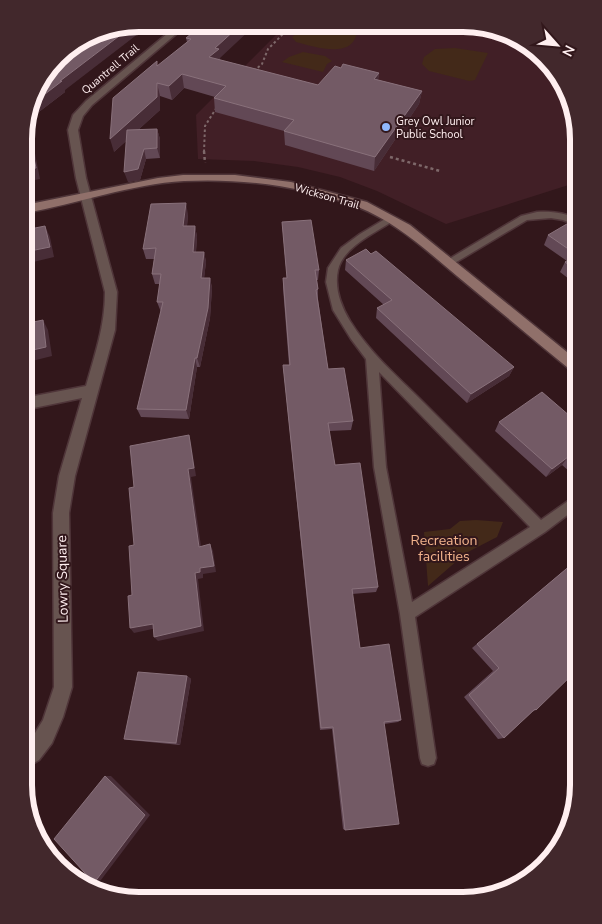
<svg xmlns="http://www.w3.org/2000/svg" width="602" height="924" font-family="'Nunito Sans',sans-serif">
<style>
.built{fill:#411f26}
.green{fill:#432919}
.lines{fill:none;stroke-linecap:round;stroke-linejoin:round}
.lane-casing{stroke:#4f3539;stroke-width:3}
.street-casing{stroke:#4f3539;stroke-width:3}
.secondary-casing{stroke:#4f3539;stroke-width:3}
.path-far1{stroke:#7e686a;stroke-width:2;stroke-dasharray:2.5 2.5;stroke-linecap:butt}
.path{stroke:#7e686a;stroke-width:2.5;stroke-dasharray:3 3;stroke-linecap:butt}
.lane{fill:#675450;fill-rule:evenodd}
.street{fill:#675450;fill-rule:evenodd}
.secondary{fill:#90706a;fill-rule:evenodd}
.wall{fill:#624855}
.shaded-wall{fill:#482d37}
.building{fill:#735a65;stroke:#89717b}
.poi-dot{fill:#90b8fd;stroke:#32171b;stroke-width:2}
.labels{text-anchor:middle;stroke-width:4;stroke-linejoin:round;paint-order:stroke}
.far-street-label{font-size:11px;fill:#ffeff0;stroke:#32171b}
.far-poi-label{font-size:11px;fill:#ffeff0;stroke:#32171b;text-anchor:start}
.park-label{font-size:14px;fill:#f3b48d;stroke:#32171b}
.street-label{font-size:14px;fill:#ffeff0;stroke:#32171b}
.rim{fill:none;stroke:#ffeff0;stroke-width:6}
</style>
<rect width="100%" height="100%" fill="#32171b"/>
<path class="built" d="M484,26l49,22 36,47 9,45v42l-132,42 -69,-33 -37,-14 -42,-10 -44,-6 -56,-2 -2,-44 87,-87z"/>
<g class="green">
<path d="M353,27l4,4c-3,29 -42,16 -61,11l-4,-5 12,-9z"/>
<path d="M455,48l33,5 -13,27 -6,1 -40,-10 -7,-7 2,-7 11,-8z"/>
<path d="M303,52l22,4 7,5 -5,3 -4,8 -41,-10 7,-5z"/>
<path d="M476,520l27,2 -6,15 -31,16 -38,33 -4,-54 26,-3 10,-8z"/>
</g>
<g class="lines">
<g class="lane-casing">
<g id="lane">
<path d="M537,212c15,-1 28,1 41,7v7l-15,-6 -12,-2 -24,2 -74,44 -4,1 -5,-3 77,-46z"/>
<path d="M390,216l3,1v4c-18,12 -50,26 -55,49 -4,18 3,36 12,51 19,31 47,55 73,81 39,39 78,78 118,118l37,-26v13l-33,25 -130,85 21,141 -2,6 -6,2 -6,-2 -2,-6 -20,-144 -26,-147 -8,-108 -15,-20 -18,-29 -7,-28 2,-14 13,-20 19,-14zM379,372l151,155 -118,75 -26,-135z"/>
</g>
</g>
<g class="street-casing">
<path id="street" d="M173,29h9l-90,76 -9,11 -5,14 8,48 31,114 -2,38 -40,146 -6,37 3,174 -9,30 -11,26 -13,17 -15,9v-22l8,-9 11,-18 11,-33 -1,-174 6,-37 23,-78 -58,12v-12l62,-12c9,-32 19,-60 19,-94l-29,-114 -8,-48 5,-15 13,-14z"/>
</g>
<g class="secondary-casing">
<path id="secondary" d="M183,175h52l56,7 76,20 43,23 168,136v12l-5,-1c-39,-32 -77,-64 -116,-96 -31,-26 -61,-54 -99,-69 -54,-21 -116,-29 -174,-26 -52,3 -108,23 -159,32v-8l133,-27z"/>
</g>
<g class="path-far1">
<path d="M254,71l8,-7 6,-15 21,-21"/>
<path d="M204,152l1,-26 12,-19"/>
</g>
<g class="path">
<path d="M204,151l1,12"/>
<path d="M390,157l50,14"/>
</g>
<use href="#lane" class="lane"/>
<use href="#street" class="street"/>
<use href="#secondary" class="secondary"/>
</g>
<g class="wall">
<path d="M197,29l23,29v2l98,25 23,-17 38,5 -1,7 44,11 -3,13 -45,67 -89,-26 -1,-14 -69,-19 -1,-14 1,-1 -31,-9 -12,12 -12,-4v14l-21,19h18l3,10v19l-14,1 -6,21 -12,2 -2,-41 -12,11 44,-86 29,-24 -1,-4z"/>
<path d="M39,82l26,8v2l-34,26 -4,-1z"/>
<path d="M188,214l-1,12h8l2,11 -1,15h8l2,10 -2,16h6l2,10 -2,30 -10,49h-3l-8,52 -48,-2 -4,-8 24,-97 -4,-10 3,-18h-5l-3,-10 2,-15h-8l-3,-10z"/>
<path d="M282,222l37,48 -1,10h-1l1,9v10l10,70 25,52 -2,9 -22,1 6,34 43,122 -2,5 -24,2 8,54 41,72 -3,2 -14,2 -39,106 -2,-1 -11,-100 -12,1 -36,-356 -1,-9h6l-6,-77v-10h4z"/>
<path d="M578,222v64l-18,-14 5,-10 2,-1 -23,-16 4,-10z"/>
<path d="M346,260l168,107 -5,9 -42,27 -91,-85 1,-10 7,-3 -39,-35z"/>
<path d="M499,422l79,1v41l-9,7 -7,-6 -16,12 -51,-46z"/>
<path d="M578,559l-42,151 -4,2 -28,26 -6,1 -34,-42 29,-26 -21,-23z"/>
<path d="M187,676l4,3 -11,66 -51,-5 -5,-1z"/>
</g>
<g class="shaded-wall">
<path d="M252,28l-32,30 1,4 -12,-5 6,-9 21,-19z"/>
<path d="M127,30h16l-78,60v2l-34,26 -2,-6 3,-8 28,-23z"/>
<path d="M379,73l-2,13 -3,-7z"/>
<path d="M182,74l2,14 -12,12 -3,-14z"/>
<path d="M157,83l3,13v14l-46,42 -4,-13z"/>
<path d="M422,91l-3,13 -45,67 1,-14z"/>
<path d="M27,119l3,9 10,51 -15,3z"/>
<path d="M157,129l3,10v19l-3,-10z"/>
<path d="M144,149l2,10 -6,21 -12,2 -4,-10z"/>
<path d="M186,203l2,11 -2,23 -3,-11z"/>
<path d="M45,226l5,11 4,20 -29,7v-12z"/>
<path d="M195,226l2,11 -2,25 -2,-10z"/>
<path d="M204,252l2,10 -3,26 -2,-10z"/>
<path d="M210,278l2,10 -2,30 -10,49 -3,-9z"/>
<path d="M43,320l5,10 4,26 -28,7v-11z"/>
<path d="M195,358l2,9 -8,52 -3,-9z"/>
<path d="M514,367l-5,9 -42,27 4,-9z"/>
<path d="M189,435l2,8 5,33 -5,1 11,76 -3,-6 -11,-78z"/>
<path d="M568,457l-6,8 -16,12 6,-8z"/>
<path d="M578,461v3l-9,7 7,-8z"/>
<path d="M210,544l3,7 3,21 -13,2v4l-5,1 6,52 -46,10 -4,-4 41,-64 5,-5z"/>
<path d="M153,624l4,4 -23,5 -4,-5z"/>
<path d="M187,676l4,3 -11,66 -4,-2z"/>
<path d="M105,776h6l39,39 -49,65 -7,3z"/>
</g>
<g class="building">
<path d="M197,29h39l-21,19 4,1 -10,8 109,28 17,-19 6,2 2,-4 36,9 -5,6 48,12 -47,66 -91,-26 10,-11 -80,-22 12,-12 -44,-12 -13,12 -12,-3v14l-47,42 3,-41 44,-37v5l34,-27 -5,-1z"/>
<path d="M102,30h25l-67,51h2l-30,23 7,-22 25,-30z"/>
<path d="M26,120l10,48 -11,2v-46z"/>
<path d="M157,129v19l-13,1 -6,20 -14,3 3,-42z"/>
<path d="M186,203l-3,23h12l-2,26h11l-3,26h9l-2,30 -11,50h-2l-9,52 -49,-1 26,-107h-6l4,-28h-9l4,-26 -13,1 8,-45z"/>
<path d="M311,220l8,50h-4l3,19 -2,1 12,79 16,-1 9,53 -25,2 7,42 25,-2 18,124 -26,2 8,59 29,-4 12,76 -17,2 15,102 -54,6 -12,-103 -12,1 -38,-363h7l-7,-87h4l-5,-56z"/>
<path d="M572,221l3,3 3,-2v50l-13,-10 12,-7 -29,-20z"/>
<path d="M45,226l5,21 -25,5v-22z"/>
<path d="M366,249l5,5 5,-3 138,116 -43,27 -94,-86 15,-8 -46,-40z"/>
<path d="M43,320l3,27 -22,5v-28z"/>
<path d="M542,392l36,31v38l-2,2 -8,-6 -16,12 -53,-47z"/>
<path d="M189,435l5,33 -6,1 11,78 11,-3 4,22 -14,2v4l-5,1 6,53 -47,11 -1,-13 -23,4 -2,-32 4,-1 -3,-49 5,-1 -5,-57 5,-1 -4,-41z"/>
<path d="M578,559v110l-42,41 -1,-1 -31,29 -35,-43 30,-27 -22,-24z"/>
<path d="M138,672l49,4 -11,67 -52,-4z"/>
<path d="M105,776l40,39 -51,68 -40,-44z"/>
</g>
<circle class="poi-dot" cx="386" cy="127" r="5"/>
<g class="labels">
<g class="far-street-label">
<text transform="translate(110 69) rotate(-40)" y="4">Quantrell Trail</text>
<text transform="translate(327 196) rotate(16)" y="4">Wickson Trail</text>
</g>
<g class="far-poi-label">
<text x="396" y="125">Grey Owl Junior<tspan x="396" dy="13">Public School</tspan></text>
</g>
<g class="park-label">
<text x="444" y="545">Recreation<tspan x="444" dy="16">facilities</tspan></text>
</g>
<g class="street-label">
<text transform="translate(62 579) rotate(-91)" y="5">Lowry Square</text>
</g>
</g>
<path d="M0 0H602V924H0ZM139 32H463A107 107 0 0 1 570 139V785A107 107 0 0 1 463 892H139A107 107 0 0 1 32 785V139A107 107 0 0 1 139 32Z" fill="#42282c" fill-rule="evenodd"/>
<path class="rim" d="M139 32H463A107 107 0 0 1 570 139V785A107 107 0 0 1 463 892H139A107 107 0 0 1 32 785V139A107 107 0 0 1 139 32Z"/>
<g transform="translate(557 45) rotate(117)" stroke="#32171b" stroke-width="4" paint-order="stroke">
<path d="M0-4L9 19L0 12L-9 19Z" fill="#ffeff0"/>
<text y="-8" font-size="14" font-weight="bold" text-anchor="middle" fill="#ffeff0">N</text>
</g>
</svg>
